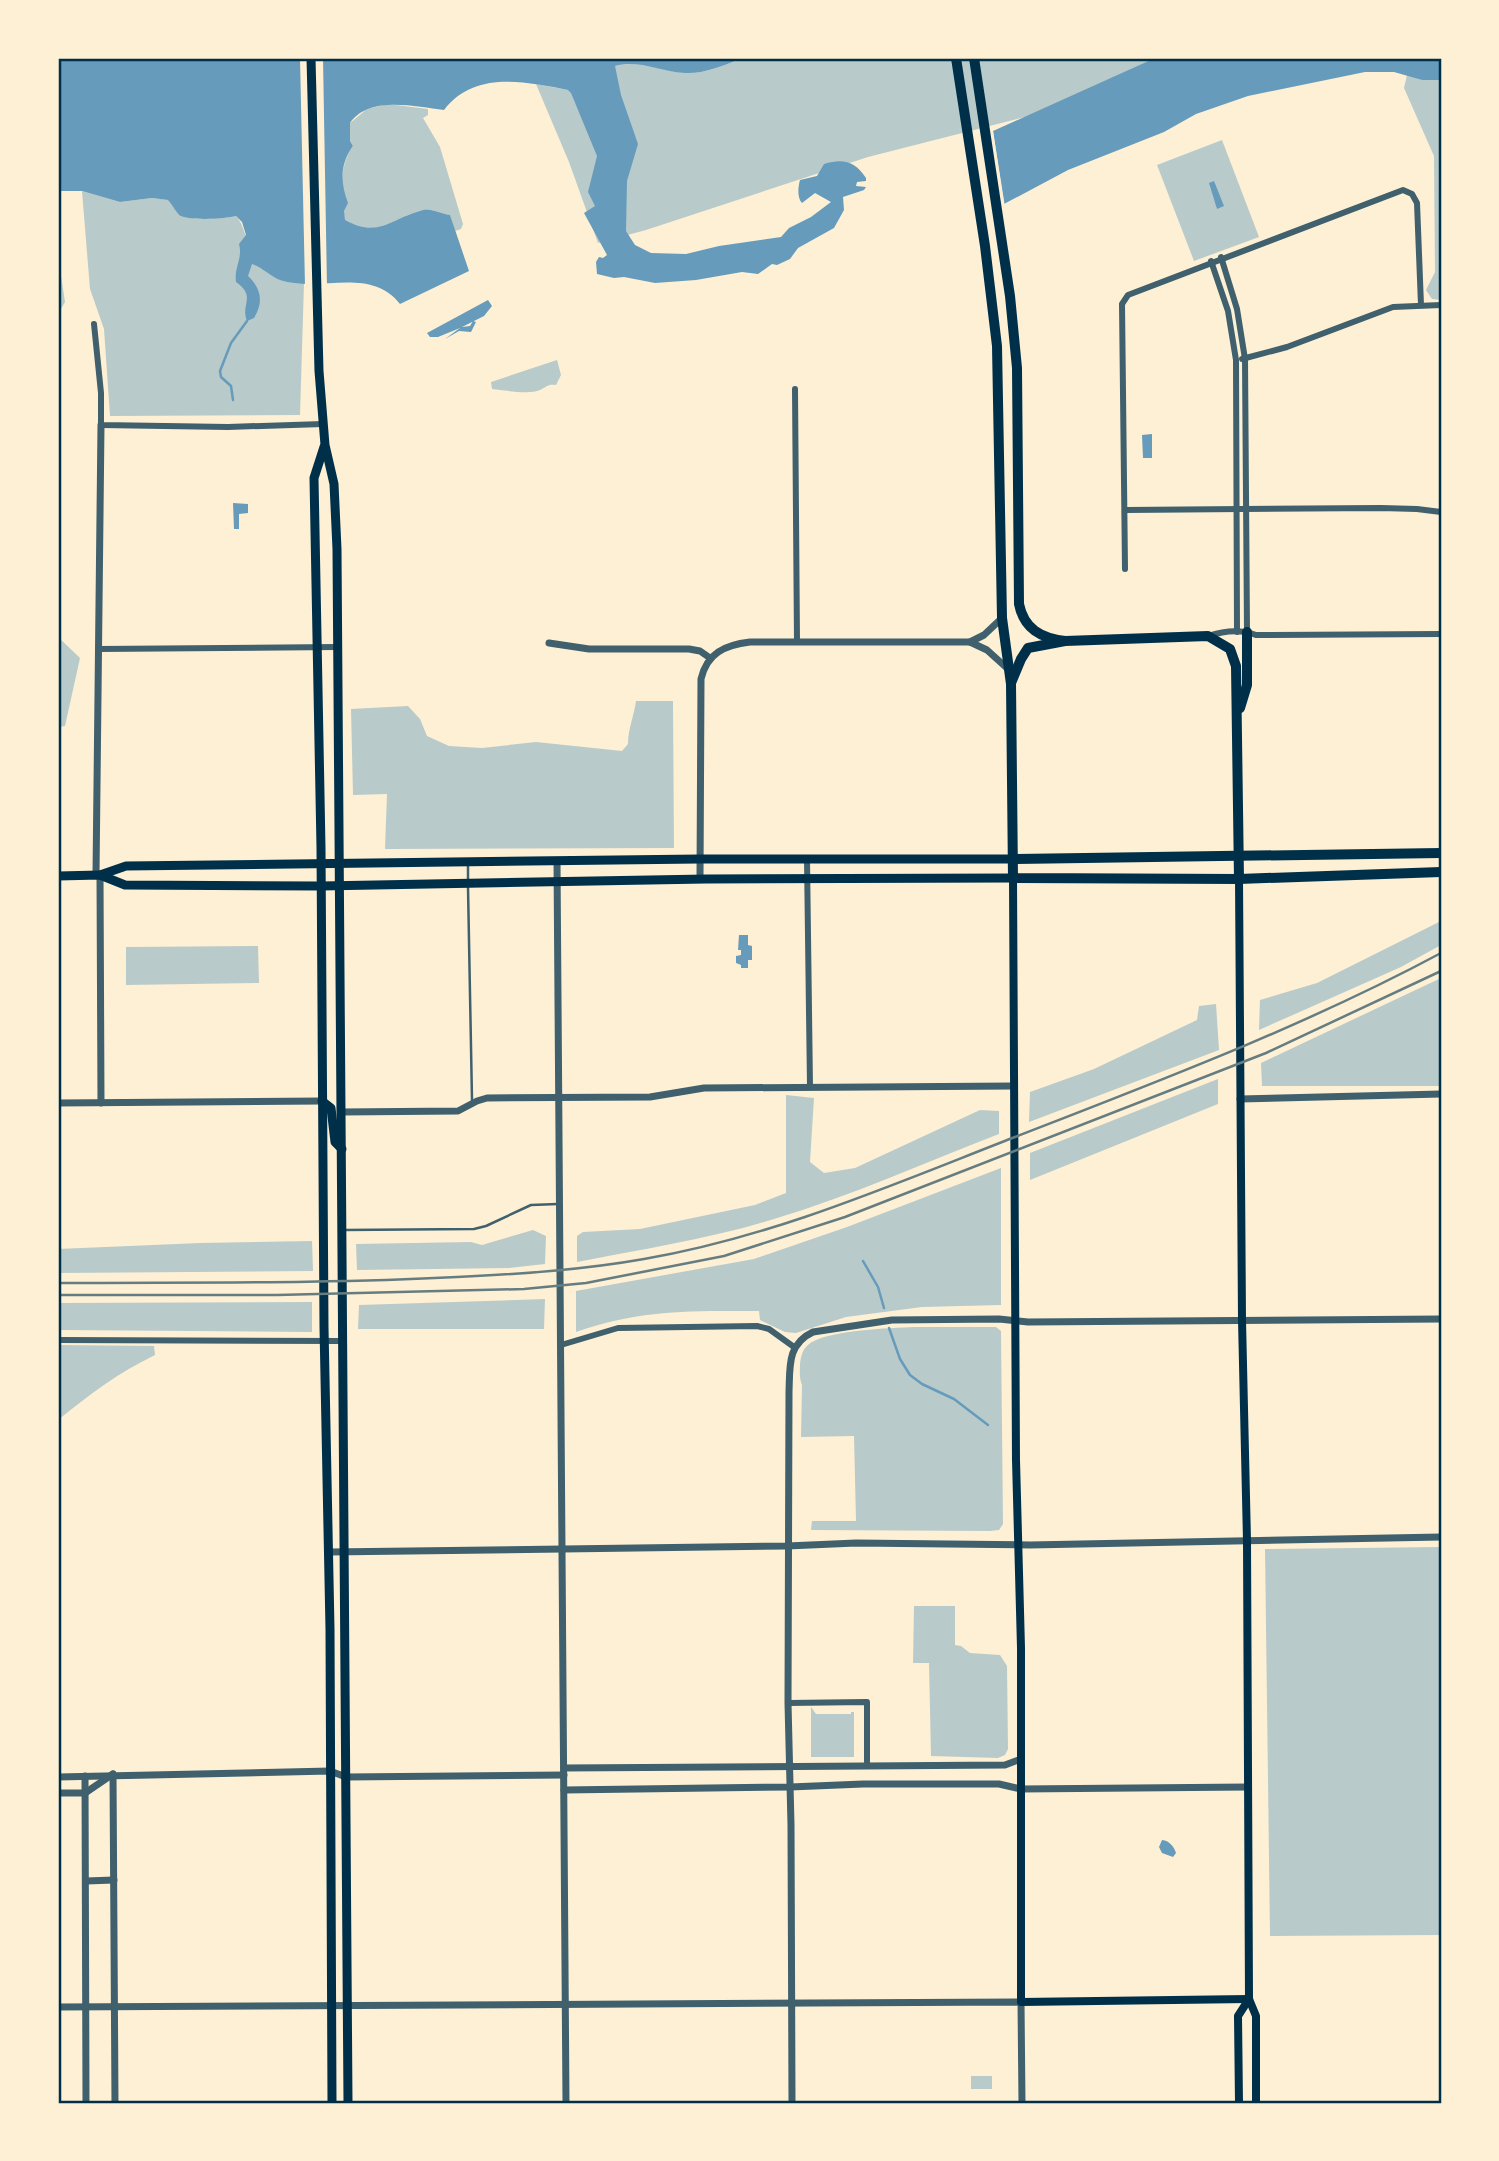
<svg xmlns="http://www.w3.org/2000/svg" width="1499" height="2161" font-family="'IBM Plex Sans',sans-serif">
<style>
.green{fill:#b9caca}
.water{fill:#669bbc}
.pier{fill:#fdf0d5}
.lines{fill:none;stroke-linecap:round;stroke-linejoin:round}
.stream{stroke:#669bbc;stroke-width:2.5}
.service{stroke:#3f606c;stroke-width:2.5}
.minor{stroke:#3f606c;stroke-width:6}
.tertiary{stroke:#3f606c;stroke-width:7}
.secondary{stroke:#003049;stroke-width:8}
.primary{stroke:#003049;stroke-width:9}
.trunk{stroke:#003049;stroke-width:10}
.rail{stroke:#657d81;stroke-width:2.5}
.neatline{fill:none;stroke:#003049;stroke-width:2.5}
</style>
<rect width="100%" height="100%" fill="#fdf0d5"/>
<g class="green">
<path d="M743,58h412l-126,58 -161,41 -222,73 -48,13 -29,-81 -33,-78 32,6c27,-18 47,-30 80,-25 12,2 25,8 37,8 20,1 39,-8 58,-15z"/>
<path d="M1407,75l15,5h19v220l-9,-1 -6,-9 9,-18 -1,-116 -30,-68z"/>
<path d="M388,104l40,5v6l-5,3 17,29 23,77 -2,5 -6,2 -5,-16c-8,-1 -20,-7 -27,-5 -32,8 -45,29 -78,11 -4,-25 -7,-54 8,-75l-3,-5v-18l17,-14z"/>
<path d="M1222,140l37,97 -65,24 -37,-96z"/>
<path d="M82,191l38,11 32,-4 17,2c3,4 6,11 10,15 7,6 48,4 57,1 6,7 7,13 10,20 14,32 21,45 58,47l-4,132 -190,1 -6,-87 -14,-40z"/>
<path d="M58,256l7,46 -7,12z"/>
<path d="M557,360l4,15 -5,10c-9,-1 -9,2 -16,5 -11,5 -36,0 -48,-1l-1,-7z"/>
<path d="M58,637l22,21 -15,68 -7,1z"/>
<path d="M636,701h37l1,147 -289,1 2,-55 -34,1 -2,-86 57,-3 12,13 7,17 22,10 33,2 54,-6 86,9 6,-7c0,-15 6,-28 8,-43z"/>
<path d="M1441,921v24l-40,22 -142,63 1,-30 57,-17z"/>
<path d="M258,946l1,37 -133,2v-38z"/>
<path d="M1441,978v108h-179l-1,-23z"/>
<path d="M1216,1004l3,46 -190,72 1,-30 64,-23 103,-49 2,-14z"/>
<path d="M1218,1079v25l-188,76v-27z"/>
<path d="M786,1095l28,3 -4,64 14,11 31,-5 125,-58 19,1v23c-75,29 -148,62 -225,85 -64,20 -131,30 -197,43v-26l6,-4 57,-3 115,-24 31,-12z"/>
<path d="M1001,1168v137l-79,2 -76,10 -50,16 -11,-1 -25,-12 -1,-9c-68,0 -117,-2 -183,21v-41l178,-32 93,-32z"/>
<path d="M533,1230l13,6 -1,28 -36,4 -152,2 -1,-26 115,-2 11,3z"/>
<path d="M312,1241l1,30 -255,2v-24l142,-6z"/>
<path d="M545,1299l-1,30h-186l1,-24z"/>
<path d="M312,1302v30l-254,-2v-27z"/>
<path d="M914,1327h82l5,4 2,193 -4,6 -9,1 -179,-1 1,-9h44l-2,-85 -53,1 1,-52c-3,-7 -2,-13 -2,-21 1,-7 2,-14 8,-19 16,-15 83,-17 106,-18z"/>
<path d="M58,1345l96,1 1,9c-37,18 -65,39 -97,65z"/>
<path d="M1441,1547v388l-171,1 -5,-387z"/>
<path d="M914,1606h41v39l6,1 9,7 30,2 7,11 1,83 -3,6 -7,3 -67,-2 -2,-93h-16z"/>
<path d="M811,1707l5,7h35v-2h3v45h-43z"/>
<rect x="971" y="2076" width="21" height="13"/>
</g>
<g class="water">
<path d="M58,58h685c-19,7 -38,16 -58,15 -24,-1 -45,-14 -70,-7l6,29 17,49 -11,37 -1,50 9,14 16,8 35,1 33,-8 62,-9 8,-9 22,-11 20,-15 -16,-9 -13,10c-5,-5 -4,-16 -2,-23l17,-4 7,-12c19,-6 31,-3 42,14v3l-9,1 -1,4 10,1 -2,3 -21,7 1,13 -10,18 -36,20 -8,11 -13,6 -5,-1 -14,10 -16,-2 -46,8 -41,3 -31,-6 -10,1 -17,-4 -1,-12 3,-5 4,1 4,-3 -23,-42 11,-7 -7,-14 9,-36 -26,-63 -3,-3c-43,-8 -93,-20 -124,20 -29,-3 -74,-15 -94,13v18l3,5c-13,18 -13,36 -5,57l-4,8 1,9c34,19 46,-2 78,-10 7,-2 19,4 27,5l19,56 -69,33c-30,-38 -79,-11 -120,-24 -10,-4 -18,-13 -28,-16l-4,12c13,12 16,26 6,42l-7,3c-7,-17 10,-24 -11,-39 -2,-15 7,-24 3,-38l7,-9 -4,-13 -6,-6c-9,3 -50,5 -57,-1 -4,-4 -7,-11 -11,-15l-16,-2 -32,4 -38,-11h-24z"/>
<path d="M1155,58h286v22h-19l-28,-8h-29l-117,24 -52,18 -32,18 -96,38 -64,34 -11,-73z"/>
<path d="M1214,181l10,25 -7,3 -8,-26z"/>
<path d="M488,300l4,6 -8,10 -22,11 8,-1 3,-5 3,1 -5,10 -12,-1 -14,8 15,-11 -22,9h-8l-3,-4z"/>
<path d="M1152,434v24h-9l-1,-23z"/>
<path d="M233,503l15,1v9l-9,1v15h-5z"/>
<path d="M739,935h9v10l4,1v14h-4v8h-7v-3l-5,-2v-7l5,-1v-5h-3z"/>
<path d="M1162,1840c8,1 12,7 14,13l-3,4 -11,-4 -3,-6z"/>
</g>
<g class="pier">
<path d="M300,58h23l4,229 -22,-1z"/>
<path d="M993,127v4l12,76 -4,-2 -11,-74z"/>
</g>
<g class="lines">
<g class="stream">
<path d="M233,400l-2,-14 -10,-9 -1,-6 11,-28 16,-22"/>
<path d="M863,1261l15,26 6,21"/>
<path d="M889,1328l11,31 10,16 12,9 32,15 34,26"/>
</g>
<g class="service">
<path d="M468,866v14"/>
<path d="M468,887l4,213"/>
<path d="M343,1230l131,-1 12,-3 45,-21 27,-1"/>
</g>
<g class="minor">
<path d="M1221,257l16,52 8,50 2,273"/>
<path d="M1211,261l17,50 8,49 1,272"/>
<path d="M94,324l7,69v32l127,2 95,-3"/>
<path d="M1242,359l45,-12 106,-40 48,-2"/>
<path d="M795,389l2,252"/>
<path d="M1125,510l256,-2 36,1 24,3"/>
<path d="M1125,569l-3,-265 6,-9 275,-105 9,4 5,9 4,102"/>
<path d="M1208,636c15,-5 33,-7 48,-1l185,-1"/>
<path d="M98,649l239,-2"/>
<path d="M807,859l3,228"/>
<path d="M58,1340l285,1"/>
<path d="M561,1345l57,-17 139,-2 12,3 25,18"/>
<path d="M788,1703l79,-1v64"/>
</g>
<g class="tertiary">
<path d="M970,642l14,-7 18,-17"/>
<path d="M549,643l40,6h100l11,2 10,7"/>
<path d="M557,861l9,1242"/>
<path d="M96,875l5,-450"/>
<path d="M100,875l1,228"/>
<path d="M700,879l1,-200c6,-26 24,-34 49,-37h220l17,8 21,19"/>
<path d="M1240,1099l201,-5"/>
<path d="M58,1103l264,-2"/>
<path d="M342,1112l116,-1 19,-10 10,-3 163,-1 54,-9 310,-2"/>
<path d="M329,1552l458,-6 69,-3 174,2 411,-8"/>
<path d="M564,1768l441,-3 16,-6"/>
<path d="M113,1774l2,329"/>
<path d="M85,1776l1,327"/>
<path d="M58,1777l272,-6 16,6 218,-2"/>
<path d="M564,1790l226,-3 73,-3h136l22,5 227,-2"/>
<path d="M58,1793h27l28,-19"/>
<path d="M86,1881l28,-1"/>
<path d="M58,2007l963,-5 1,101"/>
<path d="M792,2103l-1,-278 -3,-122 1,-311c1,-25 -2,-48 24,-60l79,-12 107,-1 29,3 413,-3"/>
</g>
<g class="secondary">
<path d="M1013,878l3,582 5,188v354l228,-3"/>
<path d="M1239,879l3,441 5,221 2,458 7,17v87"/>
<path d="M1239,2103l-1,-87 11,-17"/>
</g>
<g class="primary">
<path d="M311,58l8,313 6,74 9,39 3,65 11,1554"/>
<path d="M324,447l-10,31 7,370 3,479 6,302 2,474"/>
<path d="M100,875l26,-9 574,-7h313"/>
<path d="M58,876l42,-1 25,10 196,1 385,-7 307,-1"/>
<path d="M322,1101l9,7 4,34 7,7"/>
</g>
<g class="trunk">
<path d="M956,58l29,188 12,100 5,272 9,66 2,194 226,1 202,-7"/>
<path d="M974,58l36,238 7,72 2,236c5,25 22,34 46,37"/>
<path d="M1011,683l10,-24 7,-11 37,-7 143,-5 22,13 6,17 3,213"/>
<path d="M1240,708l7,-23v-53"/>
<path d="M1013,859l428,-6"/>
</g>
<g class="rail">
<path d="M58,1283c133,-1 266,1 399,-6 62,-3 125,-7 187,-18 129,-22 250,-75 371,-122 144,-56 290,-111 426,-184"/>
<path d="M58,1295h219l247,-6 62,-6 138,-27 121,-39 421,-164 175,-82"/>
</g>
</g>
<rect width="1499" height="2161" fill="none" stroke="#fdf0d5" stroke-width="119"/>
<rect x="60" y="60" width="1380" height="2042" class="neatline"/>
</svg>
